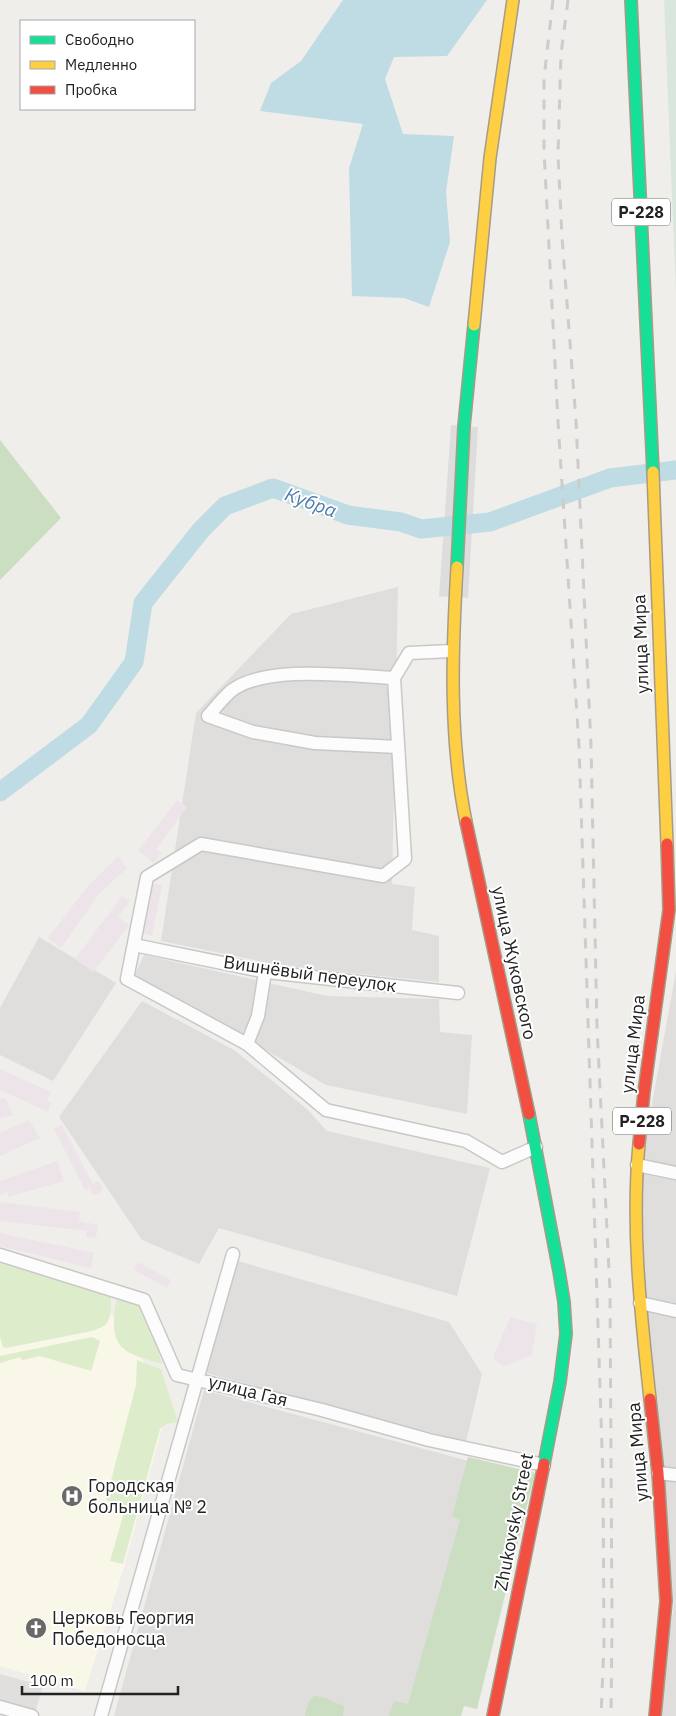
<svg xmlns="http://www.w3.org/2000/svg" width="676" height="1716" font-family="'IBM Plex Sans',sans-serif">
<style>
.residential{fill:#dfdedc}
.industrial{fill:#ede4e9}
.education{fill:#f8f7e8}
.grass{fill:#ddeccb}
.forest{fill:#cbdec1}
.wetland{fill:#d9e6de}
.parking{fill:#e0dfde}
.water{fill:#bfdbe3}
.pier{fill:#dedddd}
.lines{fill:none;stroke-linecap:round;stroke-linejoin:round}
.river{stroke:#bfdbe3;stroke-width:19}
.street-casing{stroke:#c9c8c7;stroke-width:15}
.fast-casing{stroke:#a79c86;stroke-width:14}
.slow-casing{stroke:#a79c86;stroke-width:14}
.jam-casing{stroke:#a79c86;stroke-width:14}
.street{stroke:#fdfcfc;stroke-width:12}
.fast{stroke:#16e098;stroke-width:11}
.slow{stroke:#ffcf43;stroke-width:11}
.jam{stroke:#f24e42;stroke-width:11}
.rail{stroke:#ccc;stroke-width:3;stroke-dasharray:10 10;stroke-linecap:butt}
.labels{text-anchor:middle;stroke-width:4;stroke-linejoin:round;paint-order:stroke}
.shield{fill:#fff;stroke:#646464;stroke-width:1}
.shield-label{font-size:16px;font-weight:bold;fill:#222}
.street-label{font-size:18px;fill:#222;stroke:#fff}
.poi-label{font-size:18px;fill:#222;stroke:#fff;text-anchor:start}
.water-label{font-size:19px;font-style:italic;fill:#4a7aab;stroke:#fff}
</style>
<rect width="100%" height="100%" fill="#f0eeeb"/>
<g class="residential">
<path d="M398,587l-6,297 23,3 -3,43 27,6v46l-155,-16 -123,-25 35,-228 95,-99z"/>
<path d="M39,937l77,46 -63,98 -53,-26v-47z"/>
<path d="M144,955l183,41 112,3 1,33 32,3 -5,79 -141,-29 -84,-49 -108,-59z"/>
<path d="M676,971v745h-18l16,-112 -28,-298 -5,-141z"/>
<path d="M142,1001l92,49 73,59 20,22 163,37 -33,128 -238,-68 -20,36 -57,-24 -83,-123z"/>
<path d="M238,1261l211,61 33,52 -16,68 -260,-69z"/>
<path d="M204,1390l291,78 -39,248h-342z"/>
</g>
<g class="industrial">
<path d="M177,800l10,7 -31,42 5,4 -7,10 -16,-12z"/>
<path d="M118,856l9,12 -28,26 -38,54 -13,-10 40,-52z"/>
<path d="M151,883l11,2 -10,51 -11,-3z"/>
<path d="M122,896l8,5 -12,16 11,8 -36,47 -18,-13z"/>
<path d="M0,1069l51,23 -4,9 4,2 -3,9 -48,-22z"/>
<path d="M5,1098l8,17 -13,3v-19z"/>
<path d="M29,1120l11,18 -40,18v-23z"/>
<path d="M62,1125l31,59 6,-3 4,9 -10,6 -3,-8 -5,2 -31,-61z"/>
<path d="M57,1161l7,20 -56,16 -1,-5 -7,3v-14z"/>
<path d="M0,1202l80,10 -1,9 19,4 -2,13 -10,-1 1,-6 -87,-10z"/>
<path d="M0,1233l94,20 -3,15 -91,-22z"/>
<path d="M138,1262l33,18 -4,8 -33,-18z"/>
<path d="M510,1317l27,7 -5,31 -29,12 -10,-9z"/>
</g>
<path class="education" d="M0,1282l131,39 32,104 -39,142 -39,124 -85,-25z"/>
<g class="grass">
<path d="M0,1258l110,35c2,8 2,28 -6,33 -3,2 -8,3 -12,5l-86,17 -3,-1 -3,-10z"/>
<path d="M124,1298l15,7 14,28 9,31c-24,-8 -49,-10 -48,-41 0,-8 0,-16 3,-23z"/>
<path d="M92,1337l8,4 -9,30 -51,-15 -18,4 -2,-3 -20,6v-7z"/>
<path d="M137,1360l24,9 17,53 -12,2 -6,5 -37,135 -13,-3 15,-52 -19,-9 30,-115z"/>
</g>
<g class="forest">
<path d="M0,440l61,78 -61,62z"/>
<path d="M468,1457l67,16 -58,236 -13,-3 -3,10h-72l5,-15 14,3 52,-184 -8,-4z"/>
<path d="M314,1696c11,0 20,7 30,10l-1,10h-38l3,-13z"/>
</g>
<path class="wetland" d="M664,0h12v294z"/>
<path class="parking" d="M0,1674l43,12 -8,27 -35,-10z"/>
<path class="water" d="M343,0h144l-40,56 -53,1 -9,22 18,55 51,2 -8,56 4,50 -21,65 -25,-9 -52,-2 -3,-128 14,-44 -103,-13 11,-28 30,-22z"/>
<path class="pier" d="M451,425l27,2 -10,171 -13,-2 -16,1z"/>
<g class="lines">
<path class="river" d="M0,792l89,-67 45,-63 9,-59 58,-73 24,-24 48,-18 75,27 53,7 20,7 69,-7 120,-44 66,-8"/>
<g class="street-casing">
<g id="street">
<path d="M452,651l-43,2 -15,25 11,181 -22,17 -182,-32 -54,33 -20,102 120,65 79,66 140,31 36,21 34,-15"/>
<path d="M394,678c-42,-2 -129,-14 -163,13 -8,7 -16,17 -23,25l45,16 62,11 83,4"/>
<path d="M134,945l133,27 191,21"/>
<path d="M247,1044l11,-28 7,-44"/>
<path d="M637,1165l39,8"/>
<path d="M0,1255l144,45 33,75 145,35 107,30 115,25"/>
<path d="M640,1303l36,8"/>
<path d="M658,1473l18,2"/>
<path d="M0,1707l32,9"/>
<path d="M101,1716l132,-462"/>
</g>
</g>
<g class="fast-casing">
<g id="fast">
<path d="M631,0l22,472"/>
<path d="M457,567l7,-141 10,-101"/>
<path d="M529,1114l30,157 5,31 2,32 -6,48 -16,82"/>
</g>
</g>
<g class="slow-casing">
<g id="slow">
<path d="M474,325l16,-167 23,-158"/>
<path d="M653,472l14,372"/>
<path d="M457,567c-5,85 -8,171 9,255"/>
<path d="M639,1144c-8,85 2,171 11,255"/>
</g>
</g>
<g class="jam-casing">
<g id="jam">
<path d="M466,822l63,292"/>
<path d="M639,1144l5,-52 25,-182 -2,-66"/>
<path d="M650,1399l8,74 8,128 -11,115"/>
<path d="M493,1716l51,-252"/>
</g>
</g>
<use href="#street" class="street"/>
<use href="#fast" class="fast"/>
<use href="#slow" class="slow"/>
<use href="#jam" class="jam"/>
<g class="rail">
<path d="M553,0l-9,78v72l14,272 21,324 24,733 1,165 -3,72"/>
<path d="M568,0l-7,54 -3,101 4,82 14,184 15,325 6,281 13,264 2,333 -1,92"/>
</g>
</g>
<defs>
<g id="hospital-disc" transform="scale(1.125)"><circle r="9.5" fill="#6a6968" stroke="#fff"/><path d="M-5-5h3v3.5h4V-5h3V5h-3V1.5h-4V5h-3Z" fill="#fff"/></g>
<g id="church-disc" transform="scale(1.125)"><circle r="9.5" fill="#6a6968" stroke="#fff"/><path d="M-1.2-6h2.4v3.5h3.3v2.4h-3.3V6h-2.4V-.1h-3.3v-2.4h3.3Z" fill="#fff"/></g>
</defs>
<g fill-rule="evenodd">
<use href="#hospital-disc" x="72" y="1496"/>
<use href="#church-disc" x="36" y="1628"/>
</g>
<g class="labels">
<g class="shield">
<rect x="612" y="198.5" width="58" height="27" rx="4"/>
<rect x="613" y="1107.5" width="58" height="27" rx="4"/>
</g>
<g class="shield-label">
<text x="641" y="218">Р-228</text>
<text x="642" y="1127">Р-228</text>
</g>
<g class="street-label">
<text transform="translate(641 644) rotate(-92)" y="6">улица Мира</text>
<text transform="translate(514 963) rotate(78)" y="6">улица Жуковского</text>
<text transform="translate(310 974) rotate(8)" y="6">Вишнёвый переулок</text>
<text transform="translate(633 1044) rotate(-83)" y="6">улица Мира</text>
<text transform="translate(248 1391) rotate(14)" y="6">улица Гая</text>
<text transform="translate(638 1452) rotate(-95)" y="6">улица Мира</text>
<text transform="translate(514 1522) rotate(-79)" y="6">Zhukovsky Street</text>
</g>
<g class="poi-label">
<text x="88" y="1492">Городская<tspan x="88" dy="21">больница № 2</tspan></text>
<text x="52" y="1624">Церковь Георгия<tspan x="52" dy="21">Победоносца</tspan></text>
</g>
<g class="water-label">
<text transform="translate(311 502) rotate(20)" y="7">Кубра</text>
</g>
</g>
<rect x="20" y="20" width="175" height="90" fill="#ffffff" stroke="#a7a7a7"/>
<rect x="30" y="36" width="25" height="8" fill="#16e098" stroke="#a7a7a7"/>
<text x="65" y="45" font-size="15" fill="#222222">Свободно</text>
<rect x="30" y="61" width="25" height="8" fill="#ffcf43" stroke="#a7a7a7"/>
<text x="65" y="70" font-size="15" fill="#222222">Медленно</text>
<rect x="30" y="86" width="25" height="8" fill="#f24e42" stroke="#a7a7a7"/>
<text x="65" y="95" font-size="15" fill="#222222">Пробка</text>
<path d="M22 1686v8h156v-8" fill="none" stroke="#222222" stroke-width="2.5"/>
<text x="30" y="1686" font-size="15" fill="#222222" stroke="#ffffff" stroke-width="4" paint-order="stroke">100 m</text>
</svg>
